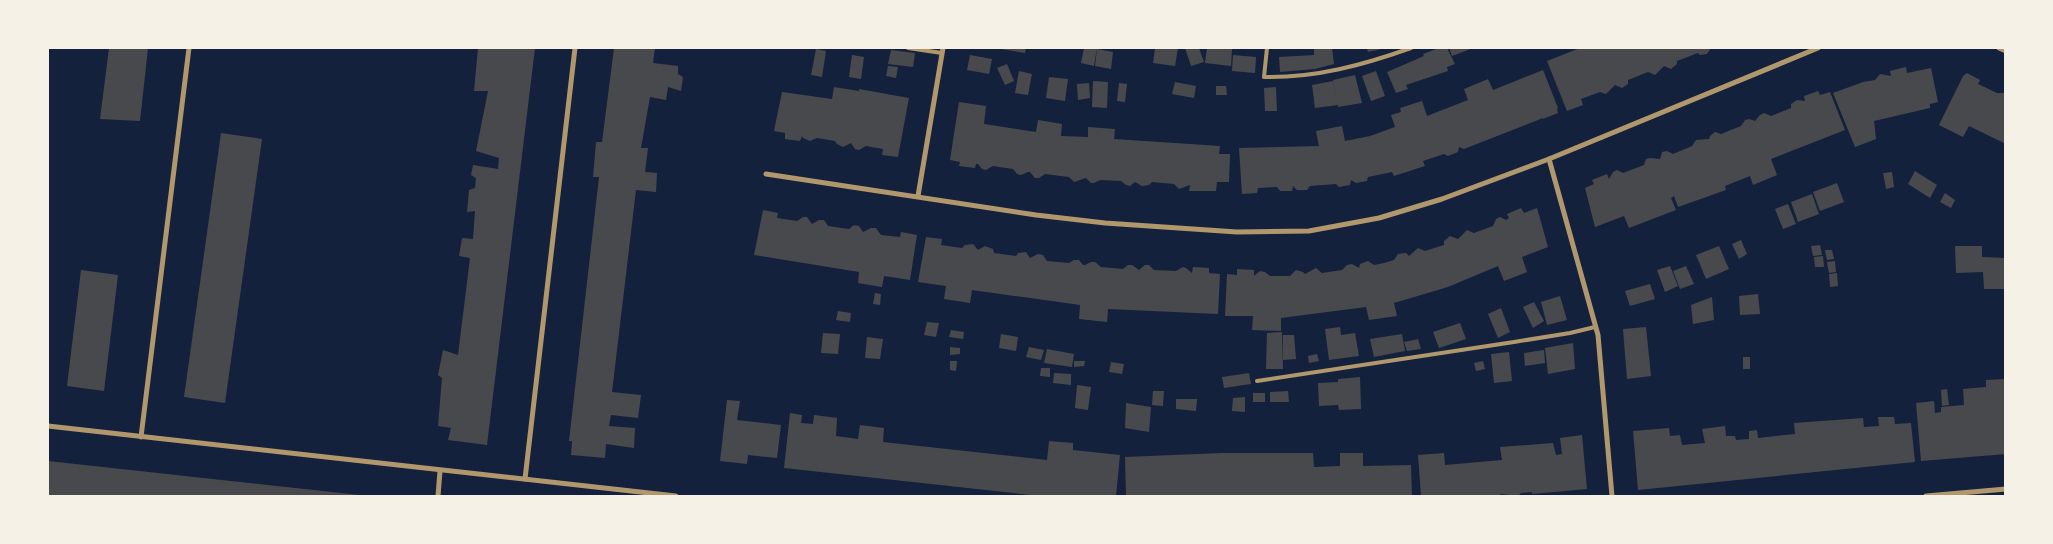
<svg xmlns="http://www.w3.org/2000/svg" width="2053" height="544" font-family="Bitter,serif">
<style>
.building{fill:#48494c}
.lines{fill:none;stroke-linecap:round;stroke-linejoin:round}
.service{stroke:#b1986c;stroke-width:4}
.minor{stroke:#b1986c;stroke-width:5}
</style>
<rect width="100%" height="100%" fill="#14213d"/>
<g class="building">
<path d="M109,48h39l-8,73 -40,-2z"/>
<path d="M478,48h57l-48,397 -39,-5 3,-12 -13,-2 4,-48 -4,-3 5,-25 15,5 12,-97 -11,-2 3,-18 11,1 2,-28 -8,1 2,-22 6,-2 1,-10 -5,-3 2,-10 25,4 1,-11 -23,-7 12,-60h-14z"/>
<path d="M614,48h41l-2,15 25,3v8l5,3 -2,14 -13,-4 -2,13 -16,-3 -9,51h7l-3,24 12,1 -1,19 -20,-2 -24,202 29,3 -3,23 -27,-3 -2,11 26,2 -1,20 -28,-4 -1,14 -34,-3 1,-14h-3l30,-264h-6l3,-35h6z"/>
<path d="M995,48h31l-1,5z"/>
<path d="M1084,48h13l-3,18 -13,-3z"/>
<path d="M1155,48h23l-3,18 -22,-3z"/>
<path d="M1185,48h14l5,14 -13,4z"/>
<path d="M1207,48l25,1 -1,17 -26,-3z"/>
<path d="M1314,48h18l2,16 -19,5 -35,3 -1,-15 35,-2z"/>
<path d="M1367,48h14v1l-13,3z"/>
<path d="M1439,48h8l8,16 -8,3 1,4 -42,14 2,4 -12,4 -9,-21 37,-16 -1,-2z"/>
<path d="M1449,48h24l-21,8z"/>
<path d="M1580,48l19,1 112,-1 -4,6 -7,1 -2,-2 -21,8v3l-6,5 -7,-3 -9,9 -7,-3 -20,8v4l-6,4 -7,-3 -9,9 -6,-2 -19,7 2,6 -16,6 -20,-50z"/>
<path d="M816,49l10,2 -4,26 -11,-2z"/>
<path d="M1097,49l16,3 -2,17 -16,-3z"/>
<path d="M891,50l24,3 -2,14 -25,-3z"/>
<path d="M852,55l12,2 -3,22 -12,-2z"/>
<path d="M970,55l22,4 -3,15 -22,-4z"/>
<path d="M1233,55l23,2 -1,16 -23,-2z"/>
<path d="M1007,64l7,17 -9,4 -8,-17z"/>
<path d="M888,66l10,1 -2,11 -10,-2z"/>
<path d="M1906,67l1,6 24,-5 7,34 -8,2v4l-56,13 2,18 -21,8 -22,-54 30,-11 12,-2 5,-6 11,2 -1,-5z"/>
<path d="M1543,70l15,38 -1,1 1,4 -15,6v-1l-79,31 -5,-2 -1,5 -10,4 -4,-2 -21,7 2,5 -31,10 -2,-4 -24,5 -1,4 -11,2 -5,-3 -1,5 -11,2 -3,-3 -26,2 -3,4h-10l-4,-4 -1,5h-12l-3,-4 -19,1 -1,5 -15,1 -3,-46 80,-2 -3,-15 26,-5 3,15 25,-5 25,-9 -4,-12 10,-3 -1,-4 22,-7 5,15 41,-16 -4,-11 24,-10 5,11z"/>
<path d="M1019,71l13,3 -4,21 -13,-2z"/>
<path d="M1376,71l9,25 -14,5 -9,-25z"/>
<path d="M1967,73l13,7 -2,4 19,9h9v51l-37,-18 -6,11 -24,-12 24,-49z"/>
<path d="M1355,75l7,28 -24,4v-2l-23,3 -3,-23 21,-4 4,18 -4,-19z"/>
<path d="M1049,77l19,2 -3,22 -19,-3z"/>
<path d="M1093,81l15,1 -1,26 -15,-1z"/>
<path d="M1175,82l21,4 -2,12 -22,-4z"/>
<path d="M1089,83l1,15 -12,2 -1,-16z"/>
<path d="M1119,83l8,1 -2,18 -8,-1z"/>
<path d="M1216,86h10l1,9h-11z"/>
<path d="M834,87l25,4v-2l50,9 -11,59 -16,-2 1,-6 -17,-3 -7,4 -4,-1 -4,-6 -8,4 -6,-3 -2,-3 -18,-3 -7,3 -7,-3 -1,-2 -2,5 -15,-2v-6l-11,-2 8,-39 50,7z"/>
<path d="M1276,87l1,24h-12l-1,-23z"/>
<path d="M1818,91l2,4 10,-3 15,38 -74,29 6,16 -24,10 -3,-9 -25,10 1,4 -48,17 -4,-11 -3,2 5,12 -47,18 -5,-12 -29,11 -10,-39 9,-4 -2,-4 15,-6 2,5 4,-7 4,-2 6,3 21,-8 2,-6 4,-1 10,1 2,-7 5,-1 6,3 19,-8 4,-6 13,-1 1,-3 5,-4 6,2 20,-8 4,-6 4,-1 6,2 5,-6 4,-2 7,3 20,-8v-4l6,-4 8,1 -1,-5z"/>
<path d="M959,102l27,4 -2,18 52,8 2,-12 24,4 -1,12 27,1v-10l27,2 -1,10 106,7 -1,8h11l-1,28h-12l-1,9h-27l1,-6 -11,4 -5,-5 -22,-2 -3,3 -7,1 -7,-4 -5,4 -4,-1 -5,-4 -21,-1 -6,3h-3l-5,-5 -12,4 -5,-5 -24,-3 -6,4h-4l-5,-6h-2l-7,3 -4,-1 -4,-5 -20,-3 -7,4 -4,-1 -4,-5h-2l-1,4 -16,-2 1,-4 -10,-2z"/>
<path d="M221,133l41,6 -37,264 -41,-6z"/>
<path d="M1915,171l22,14 -7,13 -22,-14z"/>
<path d="M1892,172l2,15 -8,2 -3,-16z"/>
<path d="M1837,183l7,19 -24,9 -7,-19z"/>
<path d="M1945,193l10,7 -4,8 -11,-6z"/>
<path d="M1812,194l7,20 -21,8 -7,-20z"/>
<path d="M1788,204l8,20 -13,5 -8,-20z"/>
<path d="M1521,208l3,5 13,-5 11,39 -26,10 5,15 -23,9 -6,-15 -50,21 -54,16 3,13 -28,4 -3,-13 -85,11v13l-29,-1 1,-14h-28l2,-42 10,1v-6l17,1v6l6,-5 5,1 5,4h20l6,-6 7,2 2,2 11,-6 6,5 20,-3 5,-5 5,-1 7,4 1,-4 8,-3 6,4 10,-2 10,-3 4,-6 8,-1 3,3 9,-8 7,3 19,-6v-4l6,-5 8,3 9,-9 7,3 19,-7 3,-7 4,-2 6,3 3,-2 -2,-4z"/>
<path d="M763,210l15,3 -1,5 20,3 6,-4h4l5,7 7,-4h5l4,6 21,3 5,-4 5,1 4,6 8,-4h5l5,7 19,2 1,-5 16,3 -7,45 -26,-4 -2,11 -24,-4 1,-11 -105,-17z"/>
<path d="M926,237l16,2 -1,6 21,3 3,-3 8,-1 5,6 7,-4 8,3 1,4 22,3 2,-3 8,-1 4,6 8,-4 5,1 4,6 22,2 5,-3h5l4,5h2l6,-3h4l6,5 22,2 5,-4h4l7,5 6,-5h4l5,5 22,1 7,-4 3,1 6,5 1,-6 16,1v5l11,1 -2,40 -110,-5 -1,13 -28,-3 1,-14 -108,-15 -2,13 -26,-4 2,-13 -28,-4z"/>
<path d="M1741,240l6,14 -8,5 -7,-15z"/>
<path d="M1820,245l2,10 -9,1 -2,-10z"/>
<path d="M1719,246l10,23 -23,10 -10,-24z"/>
<path d="M1955,246h27v11l24,1v31h-22l-1,-17 -27,1z"/>
<path d="M1825,250h7l2,9 -7,1z"/>
<path d="M1823,256l1,11h-9l-1,-10z"/>
<path d="M1835,261l1,11 -7,1 -2,-11z"/>
<path d="M1670,266l8,20 -13,6 -8,-22z"/>
<path d="M1686,266l8,18 -14,5 -7,-18z"/>
<path d="M81,270l37,5 -14,116 -37,-5z"/>
<path d="M1837,273l1,13 -8,1 -1,-13z"/>
<path d="M1650,284l5,15 -25,7 -5,-15z"/>
<path d="M875,293l6,1 -1,11 -7,-1z"/>
<path d="M1758,294l2,20 -20,1 -1,-19z"/>
<path d="M1560,296l7,24 -20,5 -6,-23z"/>
<path d="M1712,297l2,23 -21,4 -2,-19z"/>
<path d="M1534,302l10,19 -11,7 -10,-21z"/>
<path d="M1501,308l9,24 -12,6 -10,-24z"/>
<path d="M838,311l13,2 -1,9 -14,-2z"/>
<path d="M927,322l12,1 -3,14 -12,-2z"/>
<path d="M1460,323l6,16 -27,9 -6,-16z"/>
<path d="M1340,327l1,8 14,-2 4,23 -30,4 -4,-31z"/>
<path d="M1646,327l5,49 -24,3 -4,-50z"/>
<path d="M951,330l13,2 -1,7 -14,-2z"/>
<path d="M1282,332l1,37h-17l1,-36z"/>
<path d="M823,333l17,1 -2,20 -17,-1z"/>
<path d="M1001,334l17,3 -2,14 -17,-3z"/>
<path d="M1402,334l3,17 -31,6 -4,-18z"/>
<path d="M1283,335h11l2,24 -13,1z"/>
<path d="M867,337l16,2 -3,20 -15,-1z"/>
<path d="M1418,339l3,10 -14,2 -3,-9z"/>
<path d="M1573,343l2,26 -27,5 -3,-26z"/>
<path d="M950,347l10,1v6l-10,1z"/>
<path d="M1029,347l15,3 -3,10 -15,-3z"/>
<path d="M1047,349l27,5 -2,13 -28,-4z"/>
<path d="M1544,350l1,13 -20,3 -1,-13z"/>
<path d="M1509,352l3,29 -18,2 -3,-29z"/>
<path d="M1317,354l2,7 -10,2 -1,-7z"/>
<rect x="1743" y="357" width="7" height="12"/>
<path d="M950,361h7l-1,10 -6,-1z"/>
<path d="M1074,361h11l-1,5 -10,1z"/>
<path d="M1483,361l2,8 -9,2 -2,-8z"/>
<path d="M1111,362l13,2 -2,10 -13,-2z"/>
<path d="M1041,368h9v9l-10,-1z"/>
<path d="M1054,373l17,1v11l-18,-2z"/>
<path d="M1249,373l2,11 -27,4 -2,-11z"/>
<path d="M1360,377l1,32 -22,1 -1,-5 -19,1 -1,-23 20,-1v-3z"/>
<path d="M2006,379v75l-85,7 -5,-58 18,-2 1,12 6,-1v-5l23,-2 -1,-16 23,-2v-7z"/>
<path d="M1077,385l14,2 -3,23 -13,-2z"/>
<path d="M1947,389l2,16 -7,1 -1,-16z"/>
<path d="M1153,391h11l-1,15 -11,-1z"/>
<path d="M1288,391l1,11h-19v-10z"/>
<rect x="1253" y="393" width="12" height="9"/>
<path d="M1245,397v15l-13,-1 1,-13z"/>
<path d="M1176,399h21l-1,12 -20,-2z"/>
<path d="M727,400l13,1 -3,19 44,5 -4,33 -29,-3 -1,9 -27,-3z"/>
<path d="M1126,403l25,4 -2,25 -24,-4z"/>
<path d="M790,413l12,2 -1,8 12,1 1,-9 23,3 -1,18 22,3 2,-14 24,3 -1,14 164,18 2,-19 24,2v7l47,5 -4,41h-76l-256,-28z"/>
<path d="M1878,417h16l1,7 16,-1 4,39 -277,28 -5,-59 36,-3 1,8 10,-1 2,10 23,-2 -3,-14 23,-3 1,10h9l1,4 13,-1v-8l8,-1 1,8 37,-4 -1,-11 69,-5 1,9 15,-1z"/>
<path d="M1582,435l5,54 -55,5v-2l-11,1 -3,3 -17,-2 -2,2h-78l-3,-41 26,-2 1,12 57,-5 -2,-13 53,-4 3,12 6,-1 -2,-16z"/>
<path d="M1222,453h91l1,14 26,-1v-13h23v13l48,-1 1,31h-286l-1,-39z"/>
<path d="M48,461l312,34 -1,1h-311z"/>
</g>
<g class="lines">
<g class="service">
<path d="M908,48l34,5"/>
<path d="M1267,48l-3,29c52,1 99,-12 147,-29"/>
<path d="M1257,381l257,-39 56,-9 25,-6"/>
</g>
<g class="minor">
<path d="M1999,48l7,3"/>
<path d="M1549,159l49,176 14,161"/>
<path d="M766,174l270,41 69,8 132,9 72,-1 70,-13 63,-19 107,-40 269,-111"/>
<path d="M918,196l25,-148"/>
<path d="M48,426l628,70"/>
<path d="M141,437l48,-389"/>
<path d="M525,479l50,-431"/>
<path d="M438,496l2,-25"/>
<path d="M1926,496l80,-7"/>
</g>
</g>
<rect width="2053" height="544" fill="none" stroke="#f6f1e7" stroke-width="98"/>
</svg>
